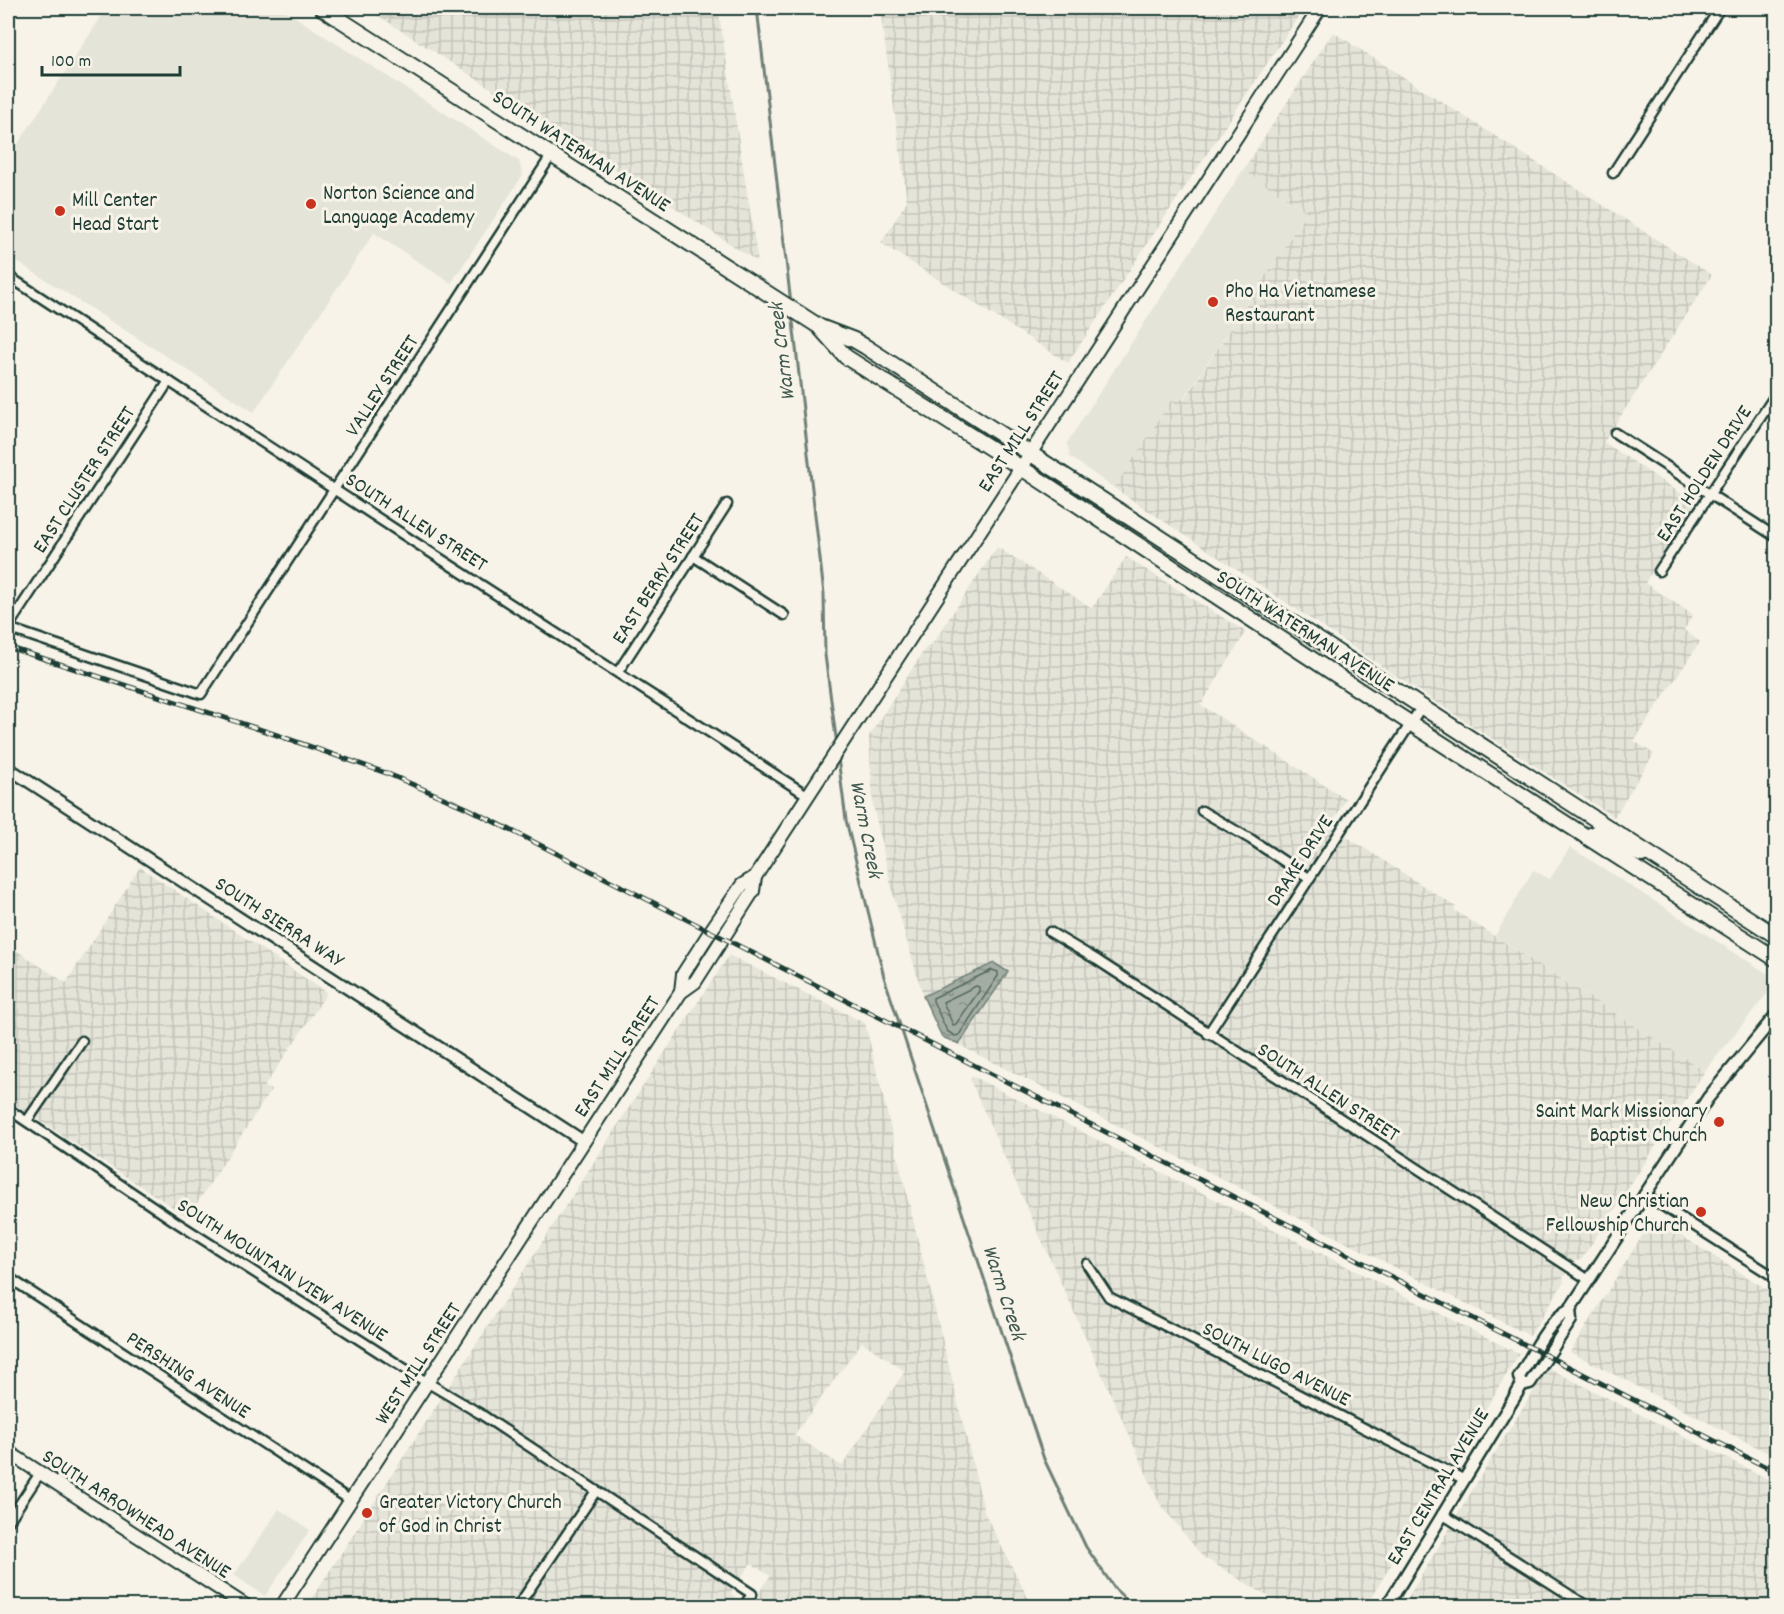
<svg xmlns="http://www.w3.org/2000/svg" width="1784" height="1614" font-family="Dekko,sans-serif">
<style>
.built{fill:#e5e4d9}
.industrial{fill:url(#industrial-grid);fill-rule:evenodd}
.water{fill:url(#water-ripples);stroke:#6f8077;stroke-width:1.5}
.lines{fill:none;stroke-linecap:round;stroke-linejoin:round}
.shore{stroke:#546a60;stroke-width:1.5}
.stream{stroke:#6f8077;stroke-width:3}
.minor-casing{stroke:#1f3d34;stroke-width:13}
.tertiary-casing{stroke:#1f3d34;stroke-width:15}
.secondary-casing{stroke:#1f3d34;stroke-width:16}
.primary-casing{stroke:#1f3d34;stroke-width:18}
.minor{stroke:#f7f3e8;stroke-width:8}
.tertiary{stroke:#f7f3e8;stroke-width:10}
.secondary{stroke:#f7f3e8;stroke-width:12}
.primary{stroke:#f7f3e8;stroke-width:14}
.rail-casing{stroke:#1f3d34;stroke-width:5}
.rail{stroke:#f7f3e8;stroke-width:3;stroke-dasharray:9;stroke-linecap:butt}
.poi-dot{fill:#c8321e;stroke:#f7f3e8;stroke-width:2}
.labels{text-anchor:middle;stroke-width:6;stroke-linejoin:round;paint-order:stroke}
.street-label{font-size:21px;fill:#1f3d34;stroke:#f7f3e8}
.poi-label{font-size:21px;fill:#1f3d34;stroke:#f7f3e8;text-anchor:start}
.water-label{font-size:22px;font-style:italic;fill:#405950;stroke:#f7f3e8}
</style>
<defs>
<pattern id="industrial-grid" width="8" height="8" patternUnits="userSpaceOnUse" patternTransform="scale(1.5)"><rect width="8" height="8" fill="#e5e4d9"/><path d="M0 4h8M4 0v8" fill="none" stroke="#c4c4bb"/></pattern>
<pattern id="water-ripples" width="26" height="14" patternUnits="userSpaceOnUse" patternTransform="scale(1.5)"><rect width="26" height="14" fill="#a4ada3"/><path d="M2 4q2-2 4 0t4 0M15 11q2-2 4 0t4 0" fill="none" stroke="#858e86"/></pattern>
</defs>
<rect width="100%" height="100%" fill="#f7f3e8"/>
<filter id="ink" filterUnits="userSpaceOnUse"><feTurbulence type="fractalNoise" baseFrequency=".0167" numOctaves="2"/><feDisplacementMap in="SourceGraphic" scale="12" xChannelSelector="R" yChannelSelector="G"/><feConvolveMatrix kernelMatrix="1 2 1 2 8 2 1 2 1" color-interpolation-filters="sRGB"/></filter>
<g filter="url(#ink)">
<g class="built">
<path d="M107,8h174l238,153 4,14 -72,108 -77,-50 -120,179 -246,-156v-97z"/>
<path d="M1243,170l64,42 -124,188 -9,-4 -60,92 -44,-31 -3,-14z"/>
<path d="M1570,847l198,127 3,15 -66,82 -210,-135 38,-66 17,9z"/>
<path d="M279,1509l31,21 -45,66 -31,-21z"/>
</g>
<g class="industrial">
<path d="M366,8h352l40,254 -252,-164z"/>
<path d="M880,8h424l-236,355 -187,-120 26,-42z"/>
<path d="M1333,32l379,243 -108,167 91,61 -50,80 48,32 -9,15 16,12 -66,99 20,13 -40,63 -180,-116 -320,-213 60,-92 10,4 123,-188 -64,-42z"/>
<path d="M997,547l95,61 34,-51 120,75 -45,73 145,94 -16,27 126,81 -2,3 251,161 -124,189 -7,1 -11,17 1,4 -34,54 -571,-291 49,-73 -14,-9 -71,33 -31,-106 -19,-85 -4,-69 56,-87 7,-5z"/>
<path d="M140,867l187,126 -63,94 7,3 -83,127 -180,-117v-155l58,38z"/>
<path d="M729,955l136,68 120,491 47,92h-282l20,-30 -19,-13 -20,30 10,10 -3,3h-431l358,-554zM862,1342l43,29 -63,95 -48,-31z"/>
<path d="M972,1076l547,278 -153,252h-82l-81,-49 -43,-53 -190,-424z"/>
<path d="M1653,1218l123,77v162l-206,-105z"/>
<path d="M1548,1368l228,115v123h-373l88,-147z"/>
</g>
<path class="water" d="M994,963l14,9 -49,72 -17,-7 -19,-41z"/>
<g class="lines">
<g class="shore">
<path d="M992,970l6,2v4l-39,59 -4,1 -8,-5 -14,-30v-3z"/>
<path d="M976,986l3,1v4l-23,33 -3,1 -10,-23z"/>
</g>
<g class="stream">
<path d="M757,8l34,296"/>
<path d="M792,313l32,281 1,61 12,90"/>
<path d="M838,758l8,62 38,157 160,482 42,88 29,42 18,17"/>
</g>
<g class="minor-casing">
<g id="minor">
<path d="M1613,173l107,-165"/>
<path d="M8,276l408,267 391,252"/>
<path d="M1615,433l161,104"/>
<path d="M693,556l91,59"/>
<path d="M1659,571l117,-177"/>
<path d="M8,627l161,-246"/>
<path d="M8,628l193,66 350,-538"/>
<path d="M618,672l109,-168"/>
<path d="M1202,811l50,29 57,38"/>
<path d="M1050,932l47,28 492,320"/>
<path d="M1208,1034l214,-328"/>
<path d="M8,1109l168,113 237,152 66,39 273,181 -8,12"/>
<path d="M27,1121l55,-80"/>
<path d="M1644,1194l132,84"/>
<path d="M1087,1264l22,33 354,182"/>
<path d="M8,1277l342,223"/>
<path d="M1442,1514l145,92"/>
<path d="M8,1522l32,-49"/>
<path d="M518,1606l78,-115"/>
</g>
</g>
<g class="tertiary-casing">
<g id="tertiary">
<path d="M8,768l575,373"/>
<path d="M1522,1385l-3,-8c13,-21 29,-57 51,-68l138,-211 68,-83"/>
<path d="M1387,1606l135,-221 8,-2 41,-63 -1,-11"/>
</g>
</g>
<g class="secondary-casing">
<g id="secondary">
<path d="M681,992l2,-18 27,-42 32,-47 13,-8 565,-869"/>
<path d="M8,1452l238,154"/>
<path d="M282,1606l399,-614 14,-10 58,-91 2,-14"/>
</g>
</g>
<g class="primary-casing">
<g id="primary">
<path d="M322,8l498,319 34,13 12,7 910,589"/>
<path d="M821,329l25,28 174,110 342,225 414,267"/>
<path d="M1587,837l10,-5 26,16 19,7"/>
</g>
</g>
<use href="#minor" class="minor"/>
<use href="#tertiary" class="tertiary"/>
<use href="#secondary" class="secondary"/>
<use href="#primary" class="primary"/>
<g class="rail-casing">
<path id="rail" d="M8,647l266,87 112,39 81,35 1309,664"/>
</g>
<use href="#rail" class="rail"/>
</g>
</g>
<g class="poi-dot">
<circle cx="311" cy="204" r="6"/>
<circle cx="60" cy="211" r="6"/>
<circle cx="1213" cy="302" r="6"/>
<circle cx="1719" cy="1122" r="6"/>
<circle cx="1701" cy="1212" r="6"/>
<circle cx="367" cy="1513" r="6"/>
</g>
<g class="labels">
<g class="street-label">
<text transform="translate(582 150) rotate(33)" y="7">SOUTH WATERMAN AVENUE</text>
<text transform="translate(381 385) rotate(-57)" y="7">VALLEY STREET</text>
<text transform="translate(1020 431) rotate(-57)" y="7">EAST MILL STREET</text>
<text transform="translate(1703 473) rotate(-57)" y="7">EAST HOLDEN DRIVE</text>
<text transform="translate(83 479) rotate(-57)" y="7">EAST CLUSTER STREET</text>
<text transform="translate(417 521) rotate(33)" y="7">SOUTH ALLEN STREET</text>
<text transform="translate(657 578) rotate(-57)" y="7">EAST BERRY STREET</text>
<text transform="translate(1306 630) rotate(33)" y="7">SOUTH WATERMAN AVENUE</text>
<text transform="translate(1299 860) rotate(-57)" y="7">DRAKE DRIVE</text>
<text transform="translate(280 921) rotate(33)" y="7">SOUTH SIERRA WAY</text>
<text transform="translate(616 1056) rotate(-57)" y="7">EAST MILL STREET</text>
<text transform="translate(1329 1091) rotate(33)" y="7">SOUTH ALLEN STREET</text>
<text transform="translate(283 1269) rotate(33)" y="7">SOUTH MOUNTAIN VIEW AVENUE</text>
<text transform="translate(417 1363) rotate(-57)" y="7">WEST MILL STREET</text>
<text transform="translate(1277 1363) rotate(27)" y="7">SOUTH LUGO AVENUE</text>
<text transform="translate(189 1374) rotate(33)" y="7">PERSHING AVENUE</text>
<text transform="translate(1437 1486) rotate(-59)" y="7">EAST CENTRAL AVENUE</text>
<text transform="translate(137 1513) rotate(33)" y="7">SOUTH ARROWHEAD AVENUE</text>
</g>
<g class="poi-label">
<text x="323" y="199">Norton Science and<tspan x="323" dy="24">Language Academy</tspan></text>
<text x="72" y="206">Mill Center<tspan x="72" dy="24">Head Start</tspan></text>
<text x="1225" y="297">Pho Ha Vietnamese<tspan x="1225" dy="24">Restaurant</tspan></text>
<text x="1707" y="1117" text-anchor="end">Saint Mark Missionary<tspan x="1707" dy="24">Baptist Church</tspan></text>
<text x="1689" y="1207" text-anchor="end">New Christian<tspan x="1689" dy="24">Fellowship Church</tspan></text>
<text x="379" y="1508">Greater Victory Church<tspan x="379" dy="24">of God in Christ</tspan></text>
</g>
<g class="water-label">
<text transform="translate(780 352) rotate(-97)" y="8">Warm Creek</text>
<text transform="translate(868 829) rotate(79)" y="8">Warm Creek</text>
<text transform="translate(1006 1292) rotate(72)" y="8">Warm Creek</text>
</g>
</g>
<rect width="1784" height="1614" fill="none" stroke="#f7f3e8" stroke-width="30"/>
<rect x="15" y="15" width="1754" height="1584" fill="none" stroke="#1f3d34" stroke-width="2" filter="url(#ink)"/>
<path d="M42 66v9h138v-9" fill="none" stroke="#1f3d34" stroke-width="3"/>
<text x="51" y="66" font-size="18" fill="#1f3d34" stroke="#f7f3e8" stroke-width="4.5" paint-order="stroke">100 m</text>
</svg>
